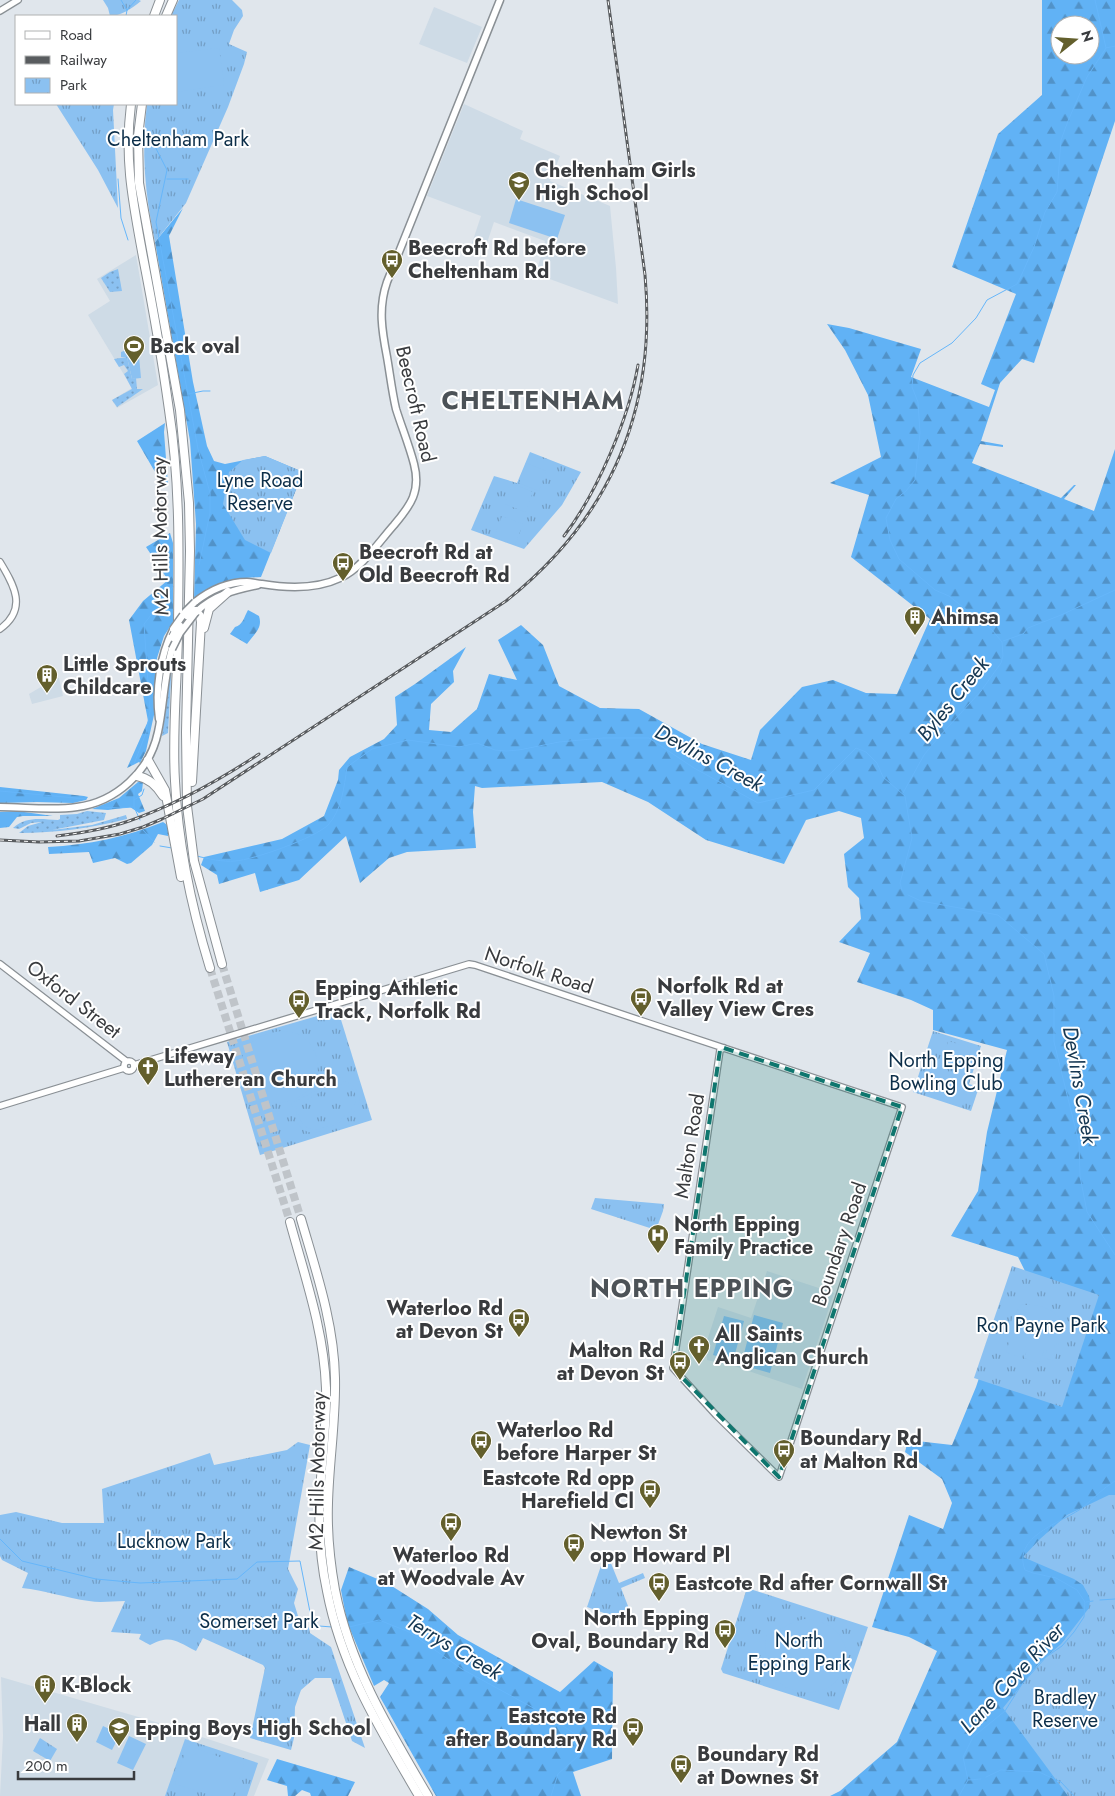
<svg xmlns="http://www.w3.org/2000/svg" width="1115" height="1796" font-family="Jost,sans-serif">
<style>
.built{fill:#cedbe6}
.grass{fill:url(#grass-dots)}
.forest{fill:url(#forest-firs);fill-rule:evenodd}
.park{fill:url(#park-tufts)}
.pitch{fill:#8bc1f1;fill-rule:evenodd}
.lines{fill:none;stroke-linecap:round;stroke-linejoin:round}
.stream{stroke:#66b6fa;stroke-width:1}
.highway-tunnel{stroke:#bfc4c9;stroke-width:8;stroke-dasharray:8 4;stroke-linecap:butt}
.secondary-casing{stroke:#8a9095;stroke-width:8}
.primary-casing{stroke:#8a9095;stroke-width:9}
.highway-casing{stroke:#8a9095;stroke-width:10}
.secondary{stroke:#fff;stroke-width:5.5}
.primary{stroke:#fff;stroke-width:6}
.highway{stroke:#fff;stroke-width:8}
.rail-casing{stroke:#595c5f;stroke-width:3}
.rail{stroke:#fff;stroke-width:1;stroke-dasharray:4;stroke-linecap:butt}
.primary-bridge-casing{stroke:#8a9095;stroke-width:9;stroke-linecap:butt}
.highway-bridge-casing{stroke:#8a9095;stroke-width:10;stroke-linecap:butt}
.primary-bridge{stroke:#fff;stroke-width:6}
.highway-bridge{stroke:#fff;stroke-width:8}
.marked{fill:#0f766e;fill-opacity:0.2;stroke:#0f766e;stroke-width:4;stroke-dasharray:10 6;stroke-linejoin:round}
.labels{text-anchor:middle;stroke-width:4;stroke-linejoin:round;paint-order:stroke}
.park-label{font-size:20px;fill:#0c2e49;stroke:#fff}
.poi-label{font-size:20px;font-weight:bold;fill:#393b3e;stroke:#fff;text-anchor:start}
.street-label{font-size:20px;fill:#393b3e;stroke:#fff}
.water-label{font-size:21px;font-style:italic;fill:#153752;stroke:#fff}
.district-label{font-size:25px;font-weight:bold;letter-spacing:1px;fill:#4c5257;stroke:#fff}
</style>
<defs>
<pattern id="grass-dots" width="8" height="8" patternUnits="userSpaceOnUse" patternTransform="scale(1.25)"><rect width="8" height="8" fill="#8bc1f1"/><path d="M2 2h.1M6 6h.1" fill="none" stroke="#739ec5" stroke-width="1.8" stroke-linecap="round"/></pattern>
<pattern id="forest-firs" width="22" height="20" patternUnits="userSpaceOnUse" patternTransform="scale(1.25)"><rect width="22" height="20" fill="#61b2f5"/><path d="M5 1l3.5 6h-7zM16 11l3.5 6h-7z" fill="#5192c8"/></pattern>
<pattern id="park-tufts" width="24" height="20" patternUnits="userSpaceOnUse" patternTransform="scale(1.25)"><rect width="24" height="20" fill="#8bc1f1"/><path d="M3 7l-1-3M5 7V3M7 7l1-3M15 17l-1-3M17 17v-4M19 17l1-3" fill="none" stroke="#739ec5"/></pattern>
</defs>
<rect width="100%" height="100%" fill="#e0e6ec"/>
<g class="built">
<path d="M434,7l48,20 -15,36 -48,-19z"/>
<path d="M464,104l59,27 -3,8 40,17 -10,25 60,25 6,62 2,36 -82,-30 9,-33 -51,-19 -11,33 -13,-6 11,-33 -54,-20z"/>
<path d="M136,255l22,130 -41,23 -5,-8 20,-12 -44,-73 22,-14 -13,-22z"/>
<path d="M56,678h3l4,18 -31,8 -3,-10z"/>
<path d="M767,1271l67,22 -32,96 -68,-23 -27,-6 -1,-16 12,-37 33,11z"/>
<path d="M1,1677l158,46 110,36 -15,37h-254l3,-60z"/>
</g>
<g class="grass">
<path d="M118,269l4,22 -12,1 -9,-14 9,-6z"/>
<path d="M127,357l5,22 4,-1 1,11h6l-26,18 -5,-7 20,-11 -8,-15 4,-3 -4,-6 -5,2 -5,-8z"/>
<path d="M172,661l-4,72 -6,3z"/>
<path d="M87,811l19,2 -2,7 -52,10 40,-5 34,-10 1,4c-36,9 -71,14 -108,14l9,-7 14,-4 -11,1 -12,6 -6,-1c13,-12 28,-9 45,-8l2,-1v-4l17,-1z"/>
</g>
<g class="forest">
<path d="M1042,0h73v121l-81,242 -12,-4 -22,24 -19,58 22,4v2l-23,-3 -8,19 89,35 13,-13h2l-12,14 30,12 21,-62v1347h-285l10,-5 57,-49 40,-91 -28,-14 -37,-10 37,-112 34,14 9,-26 -10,-24 -37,-27 3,-12 44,5 24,-58 10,-30 46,-72 -14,-28 -67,-21 27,-45 9,-59 20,-82 -74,-20v-20l-22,-10 -54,-18 13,-29 -31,-11 22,-23 -2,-21 -11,-11 -4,-33 20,-16 -3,-20 -22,-7 -33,9 -22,44 -78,-24 -58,-38 -46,-20 -120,6 -7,-2 -2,26 3,36 -69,4 -18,6 -29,25 -14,-47 -47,44 -39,12 -5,-19 -36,11 -2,-9 -16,-10 3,-8 78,-18 42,-23 14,-36 1,-10 11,-13 34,-18 13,-14 -2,-28 20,-13 51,-37 -13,24 1,11 -23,22 -2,26 22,2 26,-23 12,-35 28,6 -19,-40 23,-15 22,20 16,41 41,22 39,1 63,35 49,16 9,-30 42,-43 31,-7 33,13 31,1 33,-75 -79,-62 18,-62 -39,-12 51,-26 -13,-62 -23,-45 -18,-26 22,4 72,21 -10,28 78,30 6,-17 -14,-6 35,-90 -64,-27 46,-133 44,-39zM1060,25h30v30h-30z"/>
<path d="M183,208l-14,28 24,146 14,64 7,15 11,3 40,-8 38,16 -42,105c-30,1 -41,5 -67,22l2,-75 -6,-83 -35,-199z"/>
<path d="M165,423l-1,9 4,53 -6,-1 -25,-43z"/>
<path d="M170,533l3,10v79l-9,14 -7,22 -3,57 -8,36 -6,12 -1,-1 -12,6 21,-47 -19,-101 14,-19 25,-21 -22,-33z"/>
<path d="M248,610l11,6c4,12 -5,18 -12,28l-17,-10 5,-7c8,-2 9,-10 13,-17z"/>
<path d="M138,782h5l-1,9 -4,3 7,17 -6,2 -9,-6 -22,3 -16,-1 27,-11z"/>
<path d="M0,787l84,9 4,1 -2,3 -13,3 -36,-1 -37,1z"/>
<path d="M17,811l36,5h-30l-6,1 -8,10 -9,1v-16z"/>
<path d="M163,822c6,3 5,8 5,14l-10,-2 -6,11 -21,18 -4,1 -12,-6 -22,5 -4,-11 -40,2 -1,-7c40,-2 78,-10 115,-25z"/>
<path d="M349,1567l38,16 41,26 30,26 102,57 34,-31 19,11 -1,87 -39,13 8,24h-145l-56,-99 9,-14 -5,-3 -10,6 -27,-64 -6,-32z"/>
<path d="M277,1759l78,23 -7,14h-37l-1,-3 -8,-3 -7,6h-7l-1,-10 -20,-6z"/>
</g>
<g class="park">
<path d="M103,0h36l2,1c-10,8 -20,15 -31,15l-2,-8z"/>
<path d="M179,0h53l10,10 1,6 -9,14 -5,14 18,8 -3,12 -16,43 -42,96 -31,39c-10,-47 -14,-91 -8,-138h29v-88h-5z"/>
<path d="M56,104h58l-1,6 5,98 -20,-38z"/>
<path d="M530,452l51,20 -19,33 -38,44 -53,-19 23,-54 23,7z"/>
<path d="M265,456l38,16 -32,81 -26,-13 -22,-36 6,-32 14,-12z"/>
<path d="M338,1010l34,110 -112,35 -33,-113z"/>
<path d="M933,1031l48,15 -12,38 10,3 -8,24 -58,-19z"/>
<path d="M595,1198l69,6 -1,7 -7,19 -65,-21z"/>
<path d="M1012,1266l87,29 -37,112 -88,-29z"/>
<path d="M298,1442l12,3 -22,124 10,20 -4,14 4,13 11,12 1,5 21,14 34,101 -13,-7 -21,-63h-16l-14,12 -6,17 -1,31 -3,12 -41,-12 15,-70 -2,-3 -60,-27 -7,13c-20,-10 -25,-17 -46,-6l-11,-6 2,-5 -30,-2 14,-31c-12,0 -25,2 -36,0 -23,-3 -45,-11 -67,-13l6,-15 -26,-13 -2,-4v-41l16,-3 46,11h42l-2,-34 108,-36 4,12 73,-15z"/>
<path d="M1109,1495h6v301h-47l-65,-88 36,-45 22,-19 28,-36 1,-7 -1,-5 -6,-11 -9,-6 -51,-22 17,-18 27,-24z"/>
<path d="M606,1551l13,32 24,-10 2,5 -24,10 14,36 -48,-17z"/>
<path d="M747,1588l121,39 -29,83 -116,-37 -2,-4z"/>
<path d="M40,1738l17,11 -7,12 -17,-10z"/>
<path d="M185,1739l73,24 -11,33h-82z"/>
</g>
<g class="pitch">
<path d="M219,48l5,37 -48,7v-39z"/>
<path d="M516,199l49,16 -8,24 -48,-16z"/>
<path d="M135,347l4,9 2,22 -9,1 -5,-22h-6v-5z"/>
<path d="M526,463l20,8 -7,20 -20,-8z"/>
<path d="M513,484l20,8 -8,20 -20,-8z"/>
<path d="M502,516l21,8 -8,21 -21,-8z"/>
<path d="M281,1031c7,0 13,1 19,4 17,9 23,34 13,49 -6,10 -14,14 -25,17 -48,14 -74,-61 -7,-70z"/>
<path d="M948,1041l23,7 -6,20 -22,-7z"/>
<path d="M927,1063l21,7 -6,22 -22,-7z"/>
<path d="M342,1076l1,5c14,3 22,18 12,30 -4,6 -13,9 -19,13 -15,8 -30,16 -40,-4l1,-14 -4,2 -2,-4zM341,1084c5,1 10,3 13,7 10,18 -21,34 -34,38 -14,4 -26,-11 -19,-23 5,-8 32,-21 40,-22z"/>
<path d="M949,1080l20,7 -7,20 -20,-7z"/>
<path d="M1022,1304c5,2 8,0 12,1 15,2 29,10 29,26l2,1 -5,13 -3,-2 -3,4 4,2 -4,12 -10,-3 3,-8h-3l-5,14 -15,-6 4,-11 -2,-1 -4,12 -16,-6 6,-19 -2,-6 2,-9z"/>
<path d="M754,1315l29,8 -13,50 -29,-8z"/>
<path d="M724,1316l20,5 -11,40 -20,-6z"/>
<path d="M804,1619c60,2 52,77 1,73 -11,-1 -20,-3 -28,-12l-17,1v-4l14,-2c-7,-13 -11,-24 -7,-40 14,-4 21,-13 37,-16z"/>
<path d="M103,1726l17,8 -8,16 -16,-8z"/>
<path d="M129,1736l17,8 -13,26 -16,-7z"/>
<path d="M187,1746l57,19 -11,31h-20l-38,-12z"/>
</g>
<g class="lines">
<g class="stream">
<path d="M121,0l6,10"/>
<path d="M126,16l1,-6 9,-10"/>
<path d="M1106,48l9,-2"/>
<path d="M147,131l20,39 -11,52 42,227 12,44v20l-11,52"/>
<path d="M118,179l3,39 7,22"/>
<path d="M167,179h21"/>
<path d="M188,394l15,-3h7"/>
<path d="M1003,641l20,-7 5,-6 33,-13 54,-25"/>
<path d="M134,764l12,-31 4,-22 -6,-87 29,-37"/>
<path d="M134,788v19l6,13"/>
<path d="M0,791l86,8"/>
<path d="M903,793l21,-38 14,-17 43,-47 20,-28 2,-7 -1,-14 -10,-12 -43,-34 -14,-6 -36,-31 -9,-19 -4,-22 10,-19 10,-8 9,-11 5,-47 -2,-31 -6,-15 1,-12 7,-12 32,-20 24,-25 11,-18 30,-16 4,-8 13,-29 11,-35 12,-20 4,-52 7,-19 19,-44 19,-29 -11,-48"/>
<path d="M134,800l8,-5 2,-6"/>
<path d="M102,807l17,1 14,-1"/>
<path d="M143,830l11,12"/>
<path d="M160,846l12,2"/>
<path d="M197,856c11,3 26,6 38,5 18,-1 80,-23 93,-36 14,-15 16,-38 19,-58l25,-18 36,-9 51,7 18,-4 18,7 11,1 13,-1 40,-8 44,-4h46l45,30 64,35 56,-13 42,-42 10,4 11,11 6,14 22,19 7,42 -12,45 2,7"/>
<path d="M908,895l13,6 77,14 46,39 10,42v46l25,101 1,33 7,36 28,43"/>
<path d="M0,1539l22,22 74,18 44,4 97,-4 20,-17 43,-1 10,51 9,14 13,1"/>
<path d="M1100,1600l15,-1"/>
<path d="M1086,1602l7,-1"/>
<path d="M349,1627l30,-7 30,12 53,37 86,47 33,22 -3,18 -20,18 -7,22"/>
<path d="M986,1777l15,-7 38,2 22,10 13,14"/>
<path d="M968,1780l13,-1"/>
<path d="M959,1796l9,-16 -5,-23 10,-20 32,-26 17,-27 24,-27 16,-11 12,-14 10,-15 1,-15 -8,-12 -21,-12 -23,-5 -8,-3c-13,-34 36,-47 57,-62 11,-9 21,-20 33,-27"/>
</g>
<g class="highway-tunnel">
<path d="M222,964l79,255"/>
<path d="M210,968l80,254"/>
</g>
<g class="secondary-casing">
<g id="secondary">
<path d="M0,11l18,-11"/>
<path d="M0,562c14,23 28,47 0,67"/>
<path d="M0,964l126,97"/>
<circle cx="129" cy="1066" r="5"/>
<path d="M134,1065l335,-101 6,1c142,48 285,95 427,142l-123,370 -63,-62 -43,-47 47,-318 4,-2"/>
<path d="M0,1106l124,-38"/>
</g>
</g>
<g class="primary-casing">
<g id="primary">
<path d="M195,602c14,-11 33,-20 52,-20 5,0 10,2 15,2 24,4 55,5 78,-6 22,-10 38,-35 54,-53 17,-20 27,-34 20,-61 -5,-19 -12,-36 -18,-55 -4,-17 -6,-35 -9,-52 -5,-26 -9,-49 0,-75l113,-282"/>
<path d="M196,612c18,-17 38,-22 62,-27"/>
<path d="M159,719c-4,-29 1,-63 14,-89"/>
<path d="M0,807c25,0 52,4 77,0 39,-5 73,-36 81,-75 6,-27 6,-57 14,-83"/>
</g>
</g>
<g class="highway-casing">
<g id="highway">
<path d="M154,16l6,-16"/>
<path d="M166,16l7,-16"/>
<path d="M131,104c-7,56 2,98 12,153 10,51 19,102 26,153 11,71 10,143 9,215"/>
<path d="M142,104l-4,32 1,47 41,227 9,93 1,48 -4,181 1,74 7,55 28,103"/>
<path d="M204,628l5,-19 19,-17"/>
<path d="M178,636c-1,48 -6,97 -3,145 3,64 16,125 35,187"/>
<path d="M148,760l17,30 16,87"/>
<path d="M137,776c11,2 20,10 26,20"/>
<path d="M192,782l9,-160 -1,-6 -4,-5"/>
<path d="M301,1219c15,52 33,104 34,159 1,42 -6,83 -7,125 -1,28 2,59 7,87 15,76 54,140 93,206"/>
<path d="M290,1222c15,55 34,109 36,166 1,30 -3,60 -5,90 -3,37 -2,76 6,113 15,78 53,138 92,205"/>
</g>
</g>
<use href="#secondary" class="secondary"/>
<use href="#primary" class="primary"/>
<use href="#highway" class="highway"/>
<g class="rail-casing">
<g id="rail">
<path d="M564,536c33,-43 65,-118 74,-171"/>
<path d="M57,836c24,-3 49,-7 72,-15 46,-16 89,-40 130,-67"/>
<path d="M0,840l39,2 40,-1 41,-7 23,-7 19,-8 41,-20 303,-198c106,-84 151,-192 139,-326l-37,-275"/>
</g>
</g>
<use href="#rail" class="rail"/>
<g class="primary-bridge-casing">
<g id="primary-bridge">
<path d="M185,612l10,-10"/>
<path d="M173,629l10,-14"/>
<path d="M172,649l8,-16 16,-21"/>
</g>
</g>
<g class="highway-bridge-casing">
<g id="highway-bridge">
<path d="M187,615l5,-4h4"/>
<path d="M173,637l6,-11"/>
</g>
</g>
<use href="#primary-bridge" class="primary-bridge"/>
<use href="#highway-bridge" class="highway-bridge"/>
</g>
<path class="marked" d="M724,1048l178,59 -123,370 -106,-109 47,-318z"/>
<defs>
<g id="school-pin" transform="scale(1.125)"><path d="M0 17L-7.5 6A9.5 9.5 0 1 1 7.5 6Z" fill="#635f2c" stroke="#fff"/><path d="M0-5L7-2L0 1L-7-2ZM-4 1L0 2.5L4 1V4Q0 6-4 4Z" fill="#fff"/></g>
<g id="bus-pin" transform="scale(1.125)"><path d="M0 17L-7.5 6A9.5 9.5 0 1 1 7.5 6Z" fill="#635f2c" stroke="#fff"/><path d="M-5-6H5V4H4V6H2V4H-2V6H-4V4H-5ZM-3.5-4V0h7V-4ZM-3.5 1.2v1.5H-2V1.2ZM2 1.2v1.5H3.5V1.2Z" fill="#fff"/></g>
<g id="stadium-pin" transform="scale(1.125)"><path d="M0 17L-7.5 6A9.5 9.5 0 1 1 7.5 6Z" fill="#635f2c" stroke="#fff"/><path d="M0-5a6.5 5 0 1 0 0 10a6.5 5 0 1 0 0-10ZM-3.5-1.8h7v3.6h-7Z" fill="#fff"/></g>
<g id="building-pin" transform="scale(1.125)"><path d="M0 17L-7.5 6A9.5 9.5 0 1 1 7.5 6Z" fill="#635f2c" stroke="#fff"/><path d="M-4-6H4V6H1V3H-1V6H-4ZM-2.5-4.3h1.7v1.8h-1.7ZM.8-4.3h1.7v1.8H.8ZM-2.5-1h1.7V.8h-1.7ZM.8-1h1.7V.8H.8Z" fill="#fff"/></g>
<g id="church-pin" transform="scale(1.125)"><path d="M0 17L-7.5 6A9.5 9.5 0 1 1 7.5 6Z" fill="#635f2c" stroke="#fff"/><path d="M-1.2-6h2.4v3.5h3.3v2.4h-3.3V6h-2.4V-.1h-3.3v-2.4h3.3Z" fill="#fff"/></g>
<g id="hospital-pin" transform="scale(1.125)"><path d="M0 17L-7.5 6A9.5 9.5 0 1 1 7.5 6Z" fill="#635f2c" stroke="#fff"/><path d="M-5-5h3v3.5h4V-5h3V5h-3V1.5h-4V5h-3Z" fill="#fff"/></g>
</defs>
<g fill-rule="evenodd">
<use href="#school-pin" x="519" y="182"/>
<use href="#bus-pin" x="392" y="260"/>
<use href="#stadium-pin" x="134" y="346"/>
<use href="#bus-pin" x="343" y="563"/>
<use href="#building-pin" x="915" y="617"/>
<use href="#building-pin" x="47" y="675"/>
<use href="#bus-pin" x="641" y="998"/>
<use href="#bus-pin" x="299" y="1000"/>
<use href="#church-pin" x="148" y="1067"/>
<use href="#hospital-pin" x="658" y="1235"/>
<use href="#bus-pin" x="519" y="1319"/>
<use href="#church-pin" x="699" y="1346"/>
<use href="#bus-pin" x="680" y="1362"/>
<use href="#bus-pin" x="481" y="1441"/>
<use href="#bus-pin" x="784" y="1450"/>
<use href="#bus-pin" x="650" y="1490"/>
<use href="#bus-pin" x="451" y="1523"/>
<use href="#bus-pin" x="574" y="1544"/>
<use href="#bus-pin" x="659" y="1583"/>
<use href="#bus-pin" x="725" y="1630"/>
<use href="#building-pin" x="45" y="1685"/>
<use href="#building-pin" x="77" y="1724"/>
<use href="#school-pin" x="119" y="1728"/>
<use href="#bus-pin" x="633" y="1728"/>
<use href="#bus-pin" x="681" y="1765"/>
</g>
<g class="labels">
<g class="park-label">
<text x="178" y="146">Cheltenham Park</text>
<text x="260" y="487">Lyne Road<tspan x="260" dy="23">Reserve</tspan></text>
<text x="946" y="1067">North Epping<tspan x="946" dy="23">Bowling Club</tspan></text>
<text x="1041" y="1332">Ron Payne Park</text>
<text x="174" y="1548">Lucknow Park</text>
<text x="259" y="1628">Somerset Park</text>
<text x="799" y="1647">North<tspan x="799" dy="23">Epping Park</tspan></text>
<text x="1065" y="1704">Bradley<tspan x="1065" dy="23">Reserve</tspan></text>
</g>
<g class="poi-label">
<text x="535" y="177">Cheltenham Girls<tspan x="535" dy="23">High School</tspan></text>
<text x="408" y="255">Beecroft Rd before<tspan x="408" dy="23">Cheltenham Rd</tspan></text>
<text x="150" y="353">Back oval</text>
<text x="359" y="559">Beecroft Rd at<tspan x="359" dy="23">Old Beecroft Rd</tspan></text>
<text x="931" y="624">Ahimsa</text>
<text x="63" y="671">Little Sprouts<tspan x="63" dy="23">Childcare</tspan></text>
<text x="657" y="993">Norfolk Rd at<tspan x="657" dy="23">Valley View Cres</tspan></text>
<text x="315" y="995">Epping Athletic<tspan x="315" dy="23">Track, Norfolk Rd</tspan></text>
<text x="164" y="1063">Lifeway<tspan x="164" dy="23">Luthereran Church</tspan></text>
<text x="674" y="1231">North Epping<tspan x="674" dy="23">Family Practice</tspan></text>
<text x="503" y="1315" text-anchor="end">Waterloo Rd<tspan x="503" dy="23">at Devon St</tspan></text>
<text x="715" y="1341">All Saints<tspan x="715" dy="23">Anglican Church</tspan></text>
<text x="664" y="1357" text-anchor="end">Malton Rd<tspan x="664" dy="23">at Devon St</tspan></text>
<text x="497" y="1437">Waterloo Rd<tspan x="497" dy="23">before Harper St</tspan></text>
<text x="800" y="1445">Boundary Rd<tspan x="800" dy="23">at Malton Rd</tspan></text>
<text x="634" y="1485" text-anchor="end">Eastcote Rd opp<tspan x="634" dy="23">Harefield Cl</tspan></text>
<text x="590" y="1539">Newton St<tspan x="590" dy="23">opp Howard Pl</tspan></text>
<text x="451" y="1562" text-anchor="middle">Waterloo Rd<tspan x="451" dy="23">at Woodvale Av</tspan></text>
<text x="675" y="1590">Eastcote Rd after Cornwall St</text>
<text x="709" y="1625" text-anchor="end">North Epping<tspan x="709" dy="23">Oval, Boundary Rd</tspan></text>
<text x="61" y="1692">K-Block</text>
<text x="617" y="1723" text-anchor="end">Eastcote Rd<tspan x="617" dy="23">after Boundary Rd</tspan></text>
<text x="61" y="1731" text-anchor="end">Hall</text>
<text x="135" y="1735">Epping Boys High School</text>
<text x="697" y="1761">Boundary Rd<tspan x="697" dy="23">at Downes St</tspan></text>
</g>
<g class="street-label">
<text transform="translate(416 404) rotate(77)" y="7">Beecroft Road</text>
<text transform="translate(160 536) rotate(-91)" y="7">M2 Hills Motorway</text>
<text transform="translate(539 970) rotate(18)" y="7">Norfolk Road</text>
<text transform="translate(74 999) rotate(38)" y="7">Oxford Street</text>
<text transform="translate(689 1146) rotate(-81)" y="7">Malton Road</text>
<text transform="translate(839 1244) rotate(-71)" y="7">Boundary Road</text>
<text transform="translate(317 1471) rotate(-89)" y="7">M2 Hills Motorway</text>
</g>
<g class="water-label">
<text transform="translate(953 699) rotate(-51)" y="7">Byles Creek</text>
<text transform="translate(709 758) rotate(28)" y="7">Devlins Creek</text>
<text transform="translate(1080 1085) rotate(80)" y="7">Devlins Creek</text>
<text transform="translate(454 1647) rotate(31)" y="7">Terrys Creek</text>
<text transform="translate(1012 1678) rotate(-47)" y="7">Lane Cove River</text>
</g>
<g class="district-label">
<text x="533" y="409">CHELTENHAM</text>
<text x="692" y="1297">NORTH EPPING</text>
</g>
</g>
<rect x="15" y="15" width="162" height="90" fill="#ffffff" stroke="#b0b1b2"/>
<rect x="25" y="31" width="25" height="8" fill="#ffffff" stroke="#b0b1b2"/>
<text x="60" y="40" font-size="15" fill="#393b3e">Road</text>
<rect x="25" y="56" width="25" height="8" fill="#595c5f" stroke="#b0b1b2"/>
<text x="60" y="65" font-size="15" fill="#393b3e">Railway</text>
<rect x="25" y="78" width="25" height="15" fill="url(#park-tufts)" stroke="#b0b1b2"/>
<text x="60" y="90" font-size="15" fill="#393b3e">Park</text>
<g transform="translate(1075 40) rotate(73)"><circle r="24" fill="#ffffff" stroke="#b0b1b2"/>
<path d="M0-4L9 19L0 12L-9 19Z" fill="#635f2c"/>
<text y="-8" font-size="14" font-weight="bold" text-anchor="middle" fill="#393b3e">N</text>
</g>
<path d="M18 1771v8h116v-8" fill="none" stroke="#393b3e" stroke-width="2.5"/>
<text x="25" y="1771" font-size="15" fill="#393b3e" stroke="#ffffff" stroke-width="4" paint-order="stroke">200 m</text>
</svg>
